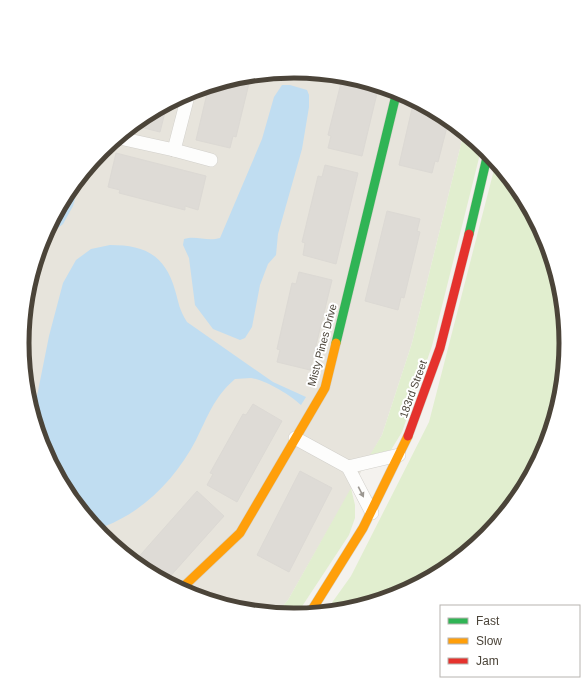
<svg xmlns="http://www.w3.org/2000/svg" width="588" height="685" font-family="Arial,sans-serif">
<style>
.residential{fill:#e7e4dc}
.green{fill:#e1eecf}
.water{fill:#c0ddf1}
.building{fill:#dedbd6;stroke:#dcd9d4}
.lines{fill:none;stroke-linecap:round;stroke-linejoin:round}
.street-casing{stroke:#d2d0cb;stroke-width:14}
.fast-casing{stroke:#d3cfc5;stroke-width:10}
.slow-casing{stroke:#d3cfc5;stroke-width:10}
.jam-casing{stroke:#d3cfc5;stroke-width:10}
.street{stroke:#fdfdfc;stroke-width:13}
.fast{stroke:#30b455;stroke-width:9}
.slow{stroke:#ff9f0a;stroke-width:9}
.jam{stroke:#e5322d;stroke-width:9}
.oneway{fill:#9b9791}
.labels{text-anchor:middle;stroke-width:4;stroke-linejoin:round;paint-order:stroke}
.street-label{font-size:11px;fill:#4b4439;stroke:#fff}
.rim{fill:none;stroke:#4b4439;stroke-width:5}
</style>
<rect width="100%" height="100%" fill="#f4f2ee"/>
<path class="residential" d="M294,71l53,5 51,15 47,25 19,16 -52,211 -30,92 -94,165 -11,13 -36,-4 -51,-15 -47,-25 -41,-34 -34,-42 -25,-47 -16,-51 -5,-53 5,-53 16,-51 25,-47 34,-41 41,-34 47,-25 51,-15z"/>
<g class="green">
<path d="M464,132l18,14 -50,200 -30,86 -11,18 -21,5 12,-20 30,-92z"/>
<path d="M496,162c8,10 18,20 25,31 18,29 34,63 40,97 27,152 -78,306 -235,321l25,-35 78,-154z"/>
<path d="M351,488l4,17v13l-6,17 -52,79 -20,-1 11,-13z"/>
</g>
<g class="water">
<path d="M282,85h8l17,5 2,5v12l-7,42 -24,85 -2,21 -8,9 -8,21 -8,42 -7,11 -5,2 -27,-11 -18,-24 -6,-47 -6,-13 1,-6c12,-4 23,3 36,-1l42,-99 12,-42z"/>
<path d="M82,174l-9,32 -10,18 -10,8 -14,17c9,-27 25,-53 43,-75z"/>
<path d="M110,245c35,0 55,10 65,45 4,14 4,19 12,32l86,60 33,15 -5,8c-11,-10 -35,-25 -50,-27 -5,0 -11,1 -16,1 -21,18 -27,37 -39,61 -21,40 -55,75 -99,89l-29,-36 -25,-47 -10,-30 16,-80 14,-53 13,-23 15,-11z"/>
</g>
<g class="building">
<path d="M251,75l-15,62 -3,-1 -3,12 -34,-8 13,-55 32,-9z"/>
<path d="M343,75l36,10 -17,71 -34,-8 3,-12 -3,-1z"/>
<path d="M414,100l35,19 -11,43 -3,-1 -3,12 -33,-8z"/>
<path d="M167,104l-7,28 -28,-7 11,-9z"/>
<path d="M116,153l90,23 -8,34 -13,-4v4l-66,-17 1,-3 -12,-3z"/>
<path d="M325,165l33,8 -22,91 -33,-9 2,-12 -3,-1 16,-66 4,1z"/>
<path d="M387,211l33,8 -3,12 3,1 -16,66 -3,-1 -3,13 -33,-9z"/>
<path d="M299,272l33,8 -22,90 -33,-8 3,-12 -3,-1 15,-66 4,1z"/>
<path d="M253,404l29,17 -45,81 -30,-17 6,-11 -3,-1 33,-59 3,1z"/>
<path d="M300,471l32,17 -43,84 -32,-17z"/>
<path d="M197,491l27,25 -58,65 -22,-12 -9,-8z"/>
</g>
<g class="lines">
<g class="street-casing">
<g id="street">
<path d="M124,139l50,11 15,-58"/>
<path d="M174,150l37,10"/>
<path d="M295,438l53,29"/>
<path d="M372,513l-24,-46 51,-12"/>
</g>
</g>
<g class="fast-casing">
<g id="fast">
<path d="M469,234l19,-81"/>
<path d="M336,343l61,-252"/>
</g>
</g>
<g class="slow-casing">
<g id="slow">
<path d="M181,589l59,-56 85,-145 11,-45"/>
<path d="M310,613l53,-85 45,-92"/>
</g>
</g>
<g class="jam-casing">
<path id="jam" d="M408,436l32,-88 29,-114"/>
</g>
<use href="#street" class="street"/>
<use href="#fast" class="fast"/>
<use href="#slow" class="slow"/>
<use href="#jam" class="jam"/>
</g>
<defs><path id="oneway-solid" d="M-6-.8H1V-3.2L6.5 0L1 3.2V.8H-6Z"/></defs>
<use class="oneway" href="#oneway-solid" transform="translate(361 492) rotate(63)"/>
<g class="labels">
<g class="street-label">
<text transform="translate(322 345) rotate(-75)" y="4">Misty Pines Drive</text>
<text transform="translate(413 389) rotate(-70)" y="4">183rd Street</text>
</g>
</g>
<path d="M0 0H588V685H0ZM29 343a265 265 0 1 1 530 0a265 265 0 1 1-530 0Z" fill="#fff" fill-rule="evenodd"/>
<path class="rim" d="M29 343a265 265 0 1 1 530 0a265 265 0 1 1-530 0Z"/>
<rect x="440" y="605" width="140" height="72" fill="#ffffff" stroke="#b7b4b0"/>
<rect x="448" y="618" width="20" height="6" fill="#30b455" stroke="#b7b4b0"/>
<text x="476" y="625" font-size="12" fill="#4b4439">Fast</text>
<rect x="448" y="638" width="20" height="6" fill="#ff9f0a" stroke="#b7b4b0"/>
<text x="476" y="645" font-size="12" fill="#4b4439">Slow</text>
<rect x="448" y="658" width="20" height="6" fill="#e5322d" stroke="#b7b4b0"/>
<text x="476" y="665" font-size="12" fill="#4b4439">Jam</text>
</svg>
